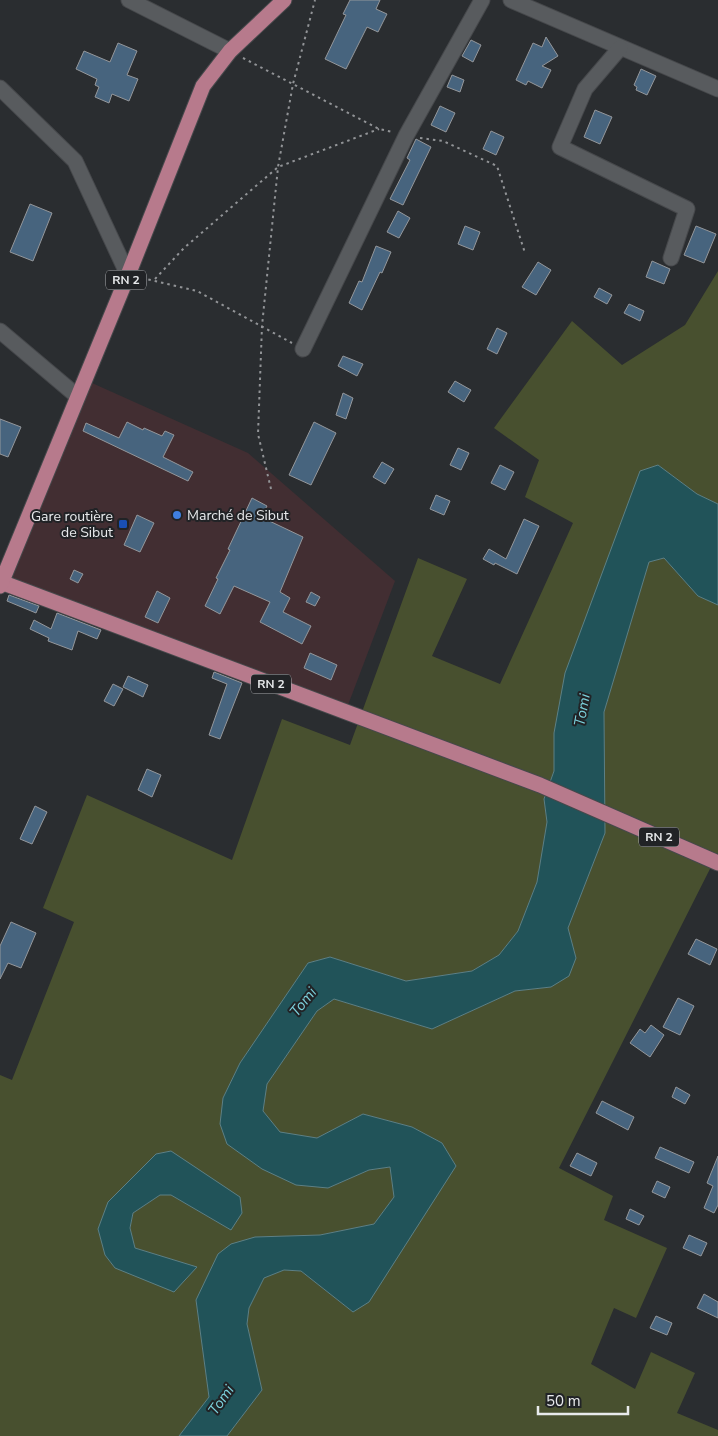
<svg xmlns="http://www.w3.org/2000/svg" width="718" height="1436" font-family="'Nunito Sans',sans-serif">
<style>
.commercial{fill:#422e32}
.green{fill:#48502f;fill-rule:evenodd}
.water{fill:#215359;stroke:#5d8085}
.building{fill:#47647e;stroke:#94979b}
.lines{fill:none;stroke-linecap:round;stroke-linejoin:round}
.minor-casing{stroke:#46484b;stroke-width:17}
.major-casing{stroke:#46484b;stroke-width:17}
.path{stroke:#929497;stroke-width:2;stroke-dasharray:2.5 4;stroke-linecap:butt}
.minor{stroke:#585b5e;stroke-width:15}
.major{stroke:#b77a8c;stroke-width:15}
.shop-dot{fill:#3f7fe0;stroke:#212326;stroke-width:2}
.transit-dot{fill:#1a4fb4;stroke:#212326;stroke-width:2}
.labels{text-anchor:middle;stroke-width:4;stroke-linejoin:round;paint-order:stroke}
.shield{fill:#212326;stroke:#acaeb1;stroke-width:1}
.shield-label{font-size:12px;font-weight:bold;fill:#e8eaec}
.poi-label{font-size:14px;fill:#e8eaec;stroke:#212326;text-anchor:start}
.water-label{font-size:15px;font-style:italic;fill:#7cd1dc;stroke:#212326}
</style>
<rect width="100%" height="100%" fill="#2a2d30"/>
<path class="commercial" d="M92,383l156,70 147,128 -47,124 -341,-128z"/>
<g class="green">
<path d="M718,271v233l-21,-10 -39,-29 -104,268v38l-10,28 3,23 -10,60 -19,49 -19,24 -27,16 -66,10 -76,-24 -22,6 -68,100 -17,35 105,90 41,-18 21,-3 4,30 -20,27 -54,11 -65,2 -59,63 13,97 -30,39h-179v-361l12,5 62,-158 -31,-14 44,-113 145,65 50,-141 68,26 68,-187 49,21 -35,77 68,28 73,-161 -48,-26 14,-37 -45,-32 78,-107 50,44 63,-40zM171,1151l60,79 -60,-35h-11l-27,18 -3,15 5,20 61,19 -81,1 -10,-13 -7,-26z"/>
<path d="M664,558l34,38 20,9v248l-159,315 54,28 -9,24 63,28 -31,70 -22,-10 -23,56 44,25 16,-37 44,21 -18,40 41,17v6h-491l35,-46 -15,-66 2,-16 15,-30 20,-8 17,1 52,41 103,-146 -14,-23 -30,-16 -49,-13 -46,24 -37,-5 -17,-22 4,-27 50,-73 17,-12 98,30 83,-38 36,-4 25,-29 -8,-30 37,-95 -1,-121 45,-150z"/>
</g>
<g class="water">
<path d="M658,465l39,29 21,10v101l-20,-9 -34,-38 -15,4 -45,150 1,121 -37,95 8,30 -7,18 -18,11 -36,4 -83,38 -98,-30 -17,12 -50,73 -4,27 17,21 37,6 46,-24 49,13 30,16 14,23 -87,136 -16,10 -52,-41 -17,-1 -20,8 -15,30 -2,16 15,66 -35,46h-48l30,-39 -13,-97 22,-46 13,-10 24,-7 65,-2 54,-11 20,-27 -4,-30 -21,3 -41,18 -32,-3 -34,-16 -35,-25 -7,-20 3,-26 17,-35 68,-100 22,-6 76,24 66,-10 27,-16 19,-24 19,-49 10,-60 -3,-23 10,-28v-38l11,-60 75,-202z"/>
<path d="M171,1151l69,46 2,16 -11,17 -60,-35h-11l-27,18 -3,15 5,20 62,19 -23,25 -59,-24 -10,-13 -7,-26 10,-27 48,-48z"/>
</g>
<g class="building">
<path d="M350,0h30l-4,9 11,5 -9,18 -11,-5 -21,42 -21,-10 21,-44 -3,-1z"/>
<path d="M546,37l12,19 -16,10 9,4 -9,18 -14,-7 -2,4 -10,-5 17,-37 9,4z"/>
<path d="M471,40l10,5 -8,17 -11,-6z"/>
<path d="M118,43l19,8 -10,24 11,4 -9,22 -17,-7 -3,9 -14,-6 4,-10 -4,-2 2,-6 -21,-10 8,-18 26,11z"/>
<path d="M641,69l15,7 -9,19 -11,-5 1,-3 -3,-2z"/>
<path d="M452,75l12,5 -4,12 -13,-5z"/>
<path d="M440,106l15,7 -9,19 -15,-7z"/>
<path d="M595,110l17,7 -12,27 -16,-7z"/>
<path d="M491,131l13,6 -8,18 -13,-6z"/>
<path d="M416,139l15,8 -28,58 -13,-6 20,-39 -3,-2z"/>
<path d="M30,204l22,9 -19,48 -23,-9z"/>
<path d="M398,211l12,7 -11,20 -12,-6z"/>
<path d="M465,226l15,6 -7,18 -15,-6z"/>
<path d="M696,226l20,8 -12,29 -20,-8z"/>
<path d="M376,246l15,6 -9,21 -2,-1 -18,38 -13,-7 10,-22 3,1z"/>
<path d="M652,261l18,8 -6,15 -18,-7z"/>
<path d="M538,262l13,8 -15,25 -14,-8z"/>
<path d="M599,288l13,7 -5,9 -13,-7z"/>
<path d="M629,304l15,7 -4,10 -16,-8z"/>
<path d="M497,328l10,5 -10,21 -10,-5z"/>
<path d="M343,356l20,8 -6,12 -19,-10z"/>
<path d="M455,381l16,9 -7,12 -16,-10z"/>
<path d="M343,393l10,5 -7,21 -10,-4z"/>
<path d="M0,419l21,8 -13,30 -8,-3z"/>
<path d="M127,422l16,8 1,-2 18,8 3,-5 9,4 -11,22 30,15 -5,9 -105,-50 3,-8 33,15z"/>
<path d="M314,422l22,11 -25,52 -22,-10z"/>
<path d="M458,448l11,5 -8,17 -11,-5z"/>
<path d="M382,462l12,7 -9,15 -12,-7z"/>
<path d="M500,465l14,7 -9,18 -14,-7z"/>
<path d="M436,495l14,6 -6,14 -14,-6z"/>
<path d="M252,498l15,8 -6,11 42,20 -23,55 10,6 -7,14 28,14 -9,18 -42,-22 10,-20 -36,-16 -14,28 -15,-8 13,-27 -2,-1 14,-28 -2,-1z"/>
<path d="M137,515l17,8 -14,29 -16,-7z"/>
<path d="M524,519l15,7 -22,48 -22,-11 -1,2 -11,-6 6,-10 17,10z"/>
<path d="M74,570l9,4 -5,9 -8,-4z"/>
<path d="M157,591l13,7 -12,25 -13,-6z"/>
<path d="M311,592l9,5 -5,9 -9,-4z"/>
<path d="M9,595l30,11 -3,7 -29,-12z"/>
<path d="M57,613l44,17 -4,9 -19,-8 -6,19 -24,-9 1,-3 -19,-9 4,-9 17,9z"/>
<path d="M310,653l27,12 -6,15 -27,-12z"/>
<path d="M214,672l28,11 -22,56 -11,-4 18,-51 -15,-6z"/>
<path d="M128,676l20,9 -5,12 -20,-10z"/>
<path d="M113,684l10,5 -9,17 -10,-5z"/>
<path d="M147,769l14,6 -9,22 -14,-7z"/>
<path d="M35,806l12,6 -15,32 -12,-5z"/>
<path d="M11,922l25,11 -15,35 -13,-5 -8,16v-33z"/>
<path d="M696,939l21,10 -7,16 -22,-11z"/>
<path d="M678,998l16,8 -14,29 -17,-8z"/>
<path d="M651,1025l13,10 -14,22 -20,-14 10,-14 5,4z"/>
<path d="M676,1087l14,8 -5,9 -13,-7z"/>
<path d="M602,1101l32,16 -6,13 -32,-17z"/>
<path d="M660,1147l34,15 -5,11 -34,-15z"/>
<path d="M577,1153l20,10 -6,13 -21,-10z"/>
<path d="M718,1156v49l-4,8 -10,-5 9,-22 -6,-3z"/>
<path d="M657,1181l13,6 -5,11 -13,-6z"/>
<path d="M630,1209l14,7 -5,9 -13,-6z"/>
<path d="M689,1235l18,8 -6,13 -18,-8z"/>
<path d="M704,1294l14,8v16l-21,-10z"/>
<path d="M656,1316l16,7 -5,12 -17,-7z"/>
</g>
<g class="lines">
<g class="minor-casing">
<g id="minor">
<path d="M129,0l101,51"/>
<path d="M511,0l207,89"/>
<path d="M620,48l-35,41 -25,58 127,62 -16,49"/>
<path d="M0,88l75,73 53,114"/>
<path d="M0,331l77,65"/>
<path d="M303,349l103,-213 76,-136"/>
</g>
</g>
<g class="major-casing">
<g id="major">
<path d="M1,582l539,203 178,78"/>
<path d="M0,586l128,-311 75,-189 27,-35 54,-51"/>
</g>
</g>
<g class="path">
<path d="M243,58l136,71 14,3"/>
<path d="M420,138l23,3 54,25 28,87"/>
<path d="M142,278l55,13 95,52"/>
<path d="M155,279l29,-31 94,-81 101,-38"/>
<path d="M271,489l-13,-55 4,-108 16,-159 15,-83 22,-84"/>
</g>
<use href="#minor" class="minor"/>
<use href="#major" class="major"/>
</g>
<circle class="shop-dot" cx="177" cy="515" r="5"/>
<rect class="transit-dot" x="118" y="519" width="10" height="10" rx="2.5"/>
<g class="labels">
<g class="shield">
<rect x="106" y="270.5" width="40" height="19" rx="4"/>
<rect x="251" y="674.5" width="40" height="19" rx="4"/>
<rect x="639" y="827.5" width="40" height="19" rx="4"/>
</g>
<g class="shield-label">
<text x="126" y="284">RN 2</text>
<text x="271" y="688">RN 2</text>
<text x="659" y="841">RN 2</text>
</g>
<g class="poi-label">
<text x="187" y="520">Marché de Sibut</text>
<text x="113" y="521" text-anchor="end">Gare routière<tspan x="113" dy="16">de Sibut</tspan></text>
</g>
<g class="water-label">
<text transform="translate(582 710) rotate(-80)" y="5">Tomi</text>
<text transform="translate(303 1002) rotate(-51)" y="5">Tomi</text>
<text transform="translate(221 1400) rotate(-55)" y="5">Tomi</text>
</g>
</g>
<path d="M538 1406v8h90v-8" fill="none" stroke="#e8eaec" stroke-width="2.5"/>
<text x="546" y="1406" font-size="15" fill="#e8eaec" stroke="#212326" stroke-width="4" paint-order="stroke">50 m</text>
</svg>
